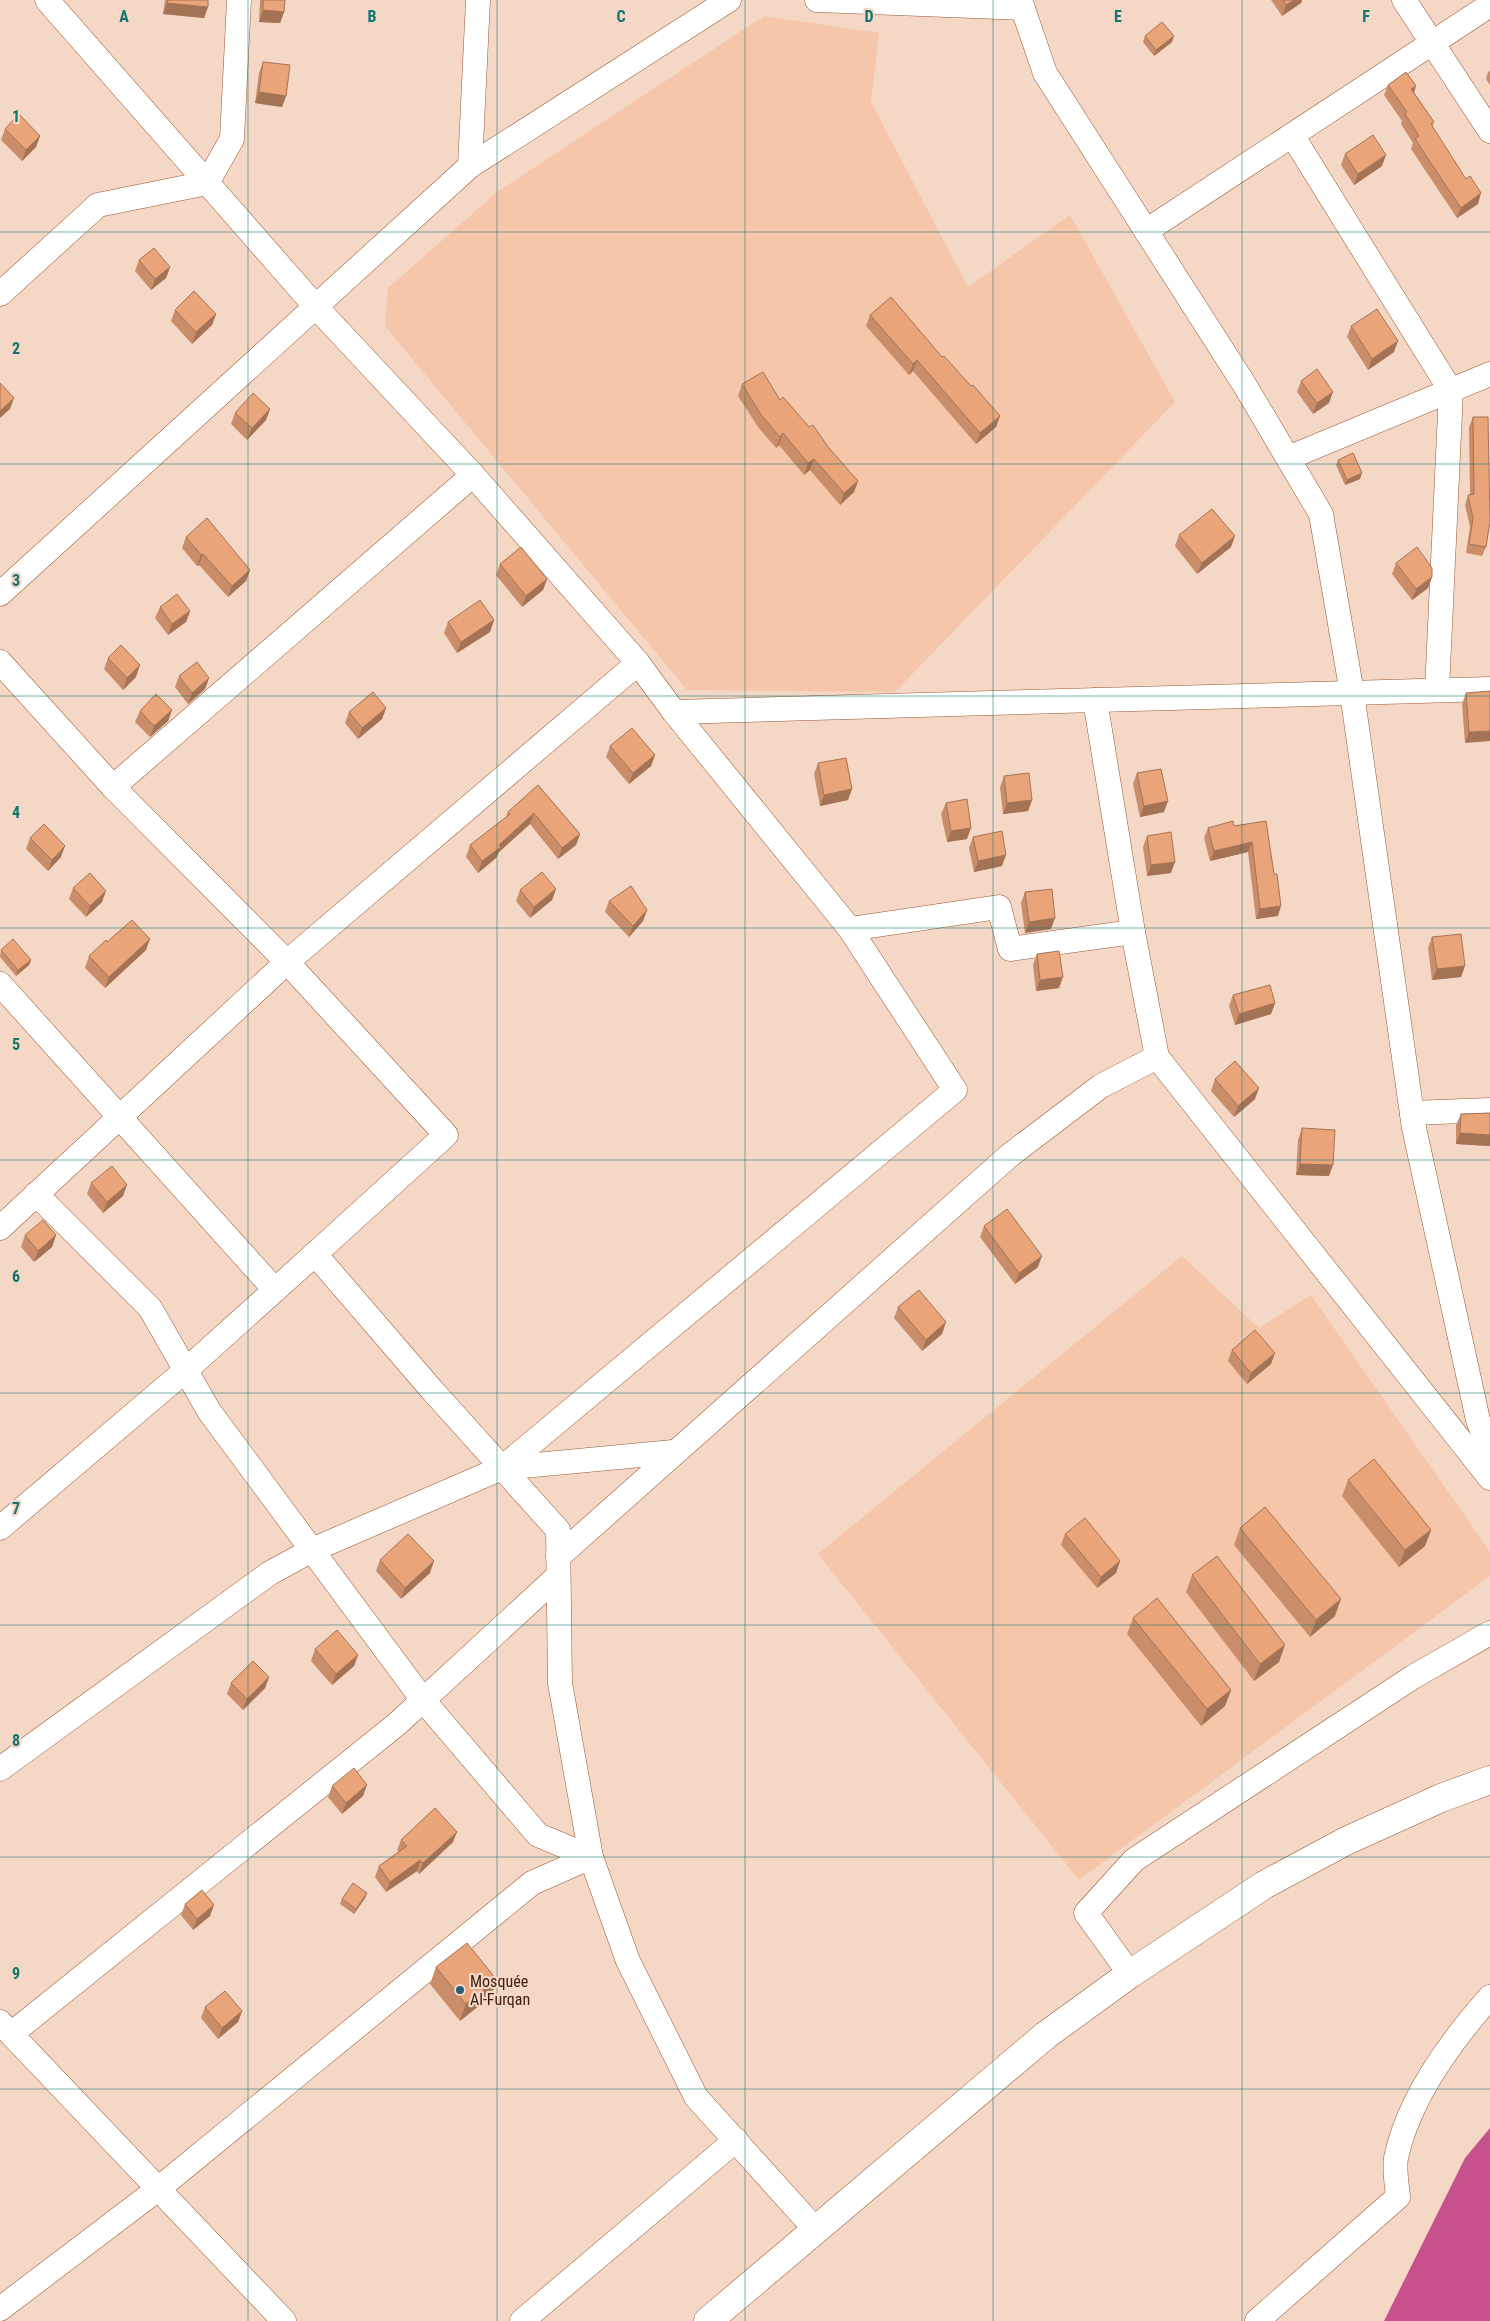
<svg xmlns="http://www.w3.org/2000/svg" width="1490" height="2321" font-family="'Roboto Condensed',sans-serif">
<style>
.built{fill:#f5c6aa}
.water{fill:#c7518c}
.lines{fill:none;stroke-linecap:round;stroke-linejoin:round}
.minor-casing{stroke:#99592f;stroke-width:25}
.major-casing{stroke:#99592f;stroke-width:29}
.minor{stroke:#fff;stroke-width:24}
.major{stroke:#fff;stroke-width:28}
.wall{fill:#c98d69}
.shaded-wall{fill:#a47355}
.building{fill:#eaa47a;stroke:#a47355}
.grid{fill:none;stroke:#0f766e;stroke-width:1;stroke-opacity:0.55}
.poi-dot{fill:#275e79;stroke:#f5d7c6;stroke-width:2}
.labels{text-anchor:middle;stroke-width:4.5;stroke-linejoin:round;paint-order:stroke}
.poi-label{font-size:16px;fill:#3e2211;stroke:#f5d7c6;text-anchor:start}
.grid-label{font-size:16px;text-anchor:middle;font-weight:bold;fill:#0f766e;stroke:#f5d7c6;stroke-width:4.5;stroke-linejoin:round;paint-order:stroke}
</style>
<rect width="100%" height="100%" fill="#f5d7c6"/>
<g class="built">
<path d="M764,16l115,17 -8,69 97,185 102,-72 105,187 -280,290 -208,-2 -302,-364 3,-38 109,-96z"/>
<path d="M1182,1256l77,72 52,-33 179,257v24l-411,304 -261,-326z"/>
</g>
<path class="water" d="M1490,2128v193h-106l81,-163z"/>
<g class="lines">
<g class="minor-casing">
<g id="minor">
<path d="M47,0l269,307 157,168 165,188 36,49 176,217 149,-22 11,42 123,-17"/>
<path d="M817,0l206,8"/>
<path d="M1020,0l25,73 199,311 77,130 31,179 62,435 64,292 12,32"/>
<path d="M1404,0l86,131"/>
<path d="M1292,135l159,256 -14,299"/>
<path d="M470,166l8,-166"/>
<path d="M1146,231l344,-226"/>
<path d="M0,294l98,-89 109,-22 25,-44 7,-139"/>
<path d="M1288,458l202,-84"/>
<path d="M0,594l470,-428 259,-166"/>
<path d="M0,662l113,125 174,175 159,173 -131,119 117,136 126,140 2,153 31,174 37,104 68,136 119,132"/>
<path d="M1095,700l38,232 24,125 333,421"/>
<path d="M674,712l816,-23"/>
<path d="M113,787l360,-312"/>
<path d="M0,984l275,306"/>
<path d="M1412,1113l78,-3"/>
<path d="M36,1194l114,114 59,103 214,289 115,135 53,22"/>
<path d="M0,1228l287,-266 351,-299"/>
<path d="M502,1468l453,-378 -105,-161"/>
<path d="M0,1528l186,-158 129,-116"/>
<path d="M558,1557l452,-402 91,-69 56,-29"/>
<path d="M0,1769l270,-196 42,-23 190,-82 171,-16"/>
<path d="M1130,1974l-44,-61 48,-53 279,-183 77,-44"/>
<path d="M0,2022l11,12 386,-310 161,-148"/>
<path d="M11,2034l273,287"/>
<path d="M0,2309l158,-120 374,-306 59,-26"/>
<path d="M522,2321l214,-181"/>
<path d="M1257,2321l141,-124c-1,-12 -4,-27 -2,-39 12,-58 55,-117 94,-161"/>
</g>
</g>
<g class="major-casing">
<path id="major" d="M708,2321l338,-286 84,-61 134,-89 82,-44 95,-43 49,-18"/>
</g>
<use href="#minor" class="minor"/>
<use href="#major" class="major"/>
</g>
<g class="wall">
<path d="M165,0h43v7l-4,11 -41,-4z"/>
<path d="M260,0h25l-1,12 -4,11 -21,-1z"/>
<path d="M1271,0h31l-1,3 -19,13z"/>
<path d="M1145,36l27,6 -18,14 -11,-14z"/>
<path d="M263,62l23,34 -4,11 -27,-4 4,-30z"/>
<path d="M1490,71v14l-4,-6 2,-7z"/>
<path d="M1388,85l26,7 20,30 -2,5 46,77 -21,14 -46,-69 2,-6 -12,-19 1,-3 -18,-26z"/>
<path d="M5,129l35,7 -4,11 -14,14 -21,-21z"/>
<path d="M1345,154l37,12 -28,19 -13,-20z"/>
<path d="M139,260l31,7 -4,11 -15,12 -16,-19z"/>
<path d="M175,310l41,4 -4,11 -20,19 -21,-23z"/>
<path d="M870,315l72,42 58,59 -4,11 -20,17 -63,-73 -4,4 -43,-49z"/>
<path d="M1351,326l43,26 -26,18 -21,-33z"/>
<path d="M1301,381l28,22 -16,11 -16,-22z"/>
<path d="M742,384l38,16 29,27 19,20 30,34 -4,11 -14,13 -30,-35 -6,5 -25,-30 -3,3 -18,-21 -20,-31z"/>
<path d="M270,409l-4,11 -19,20 -16,-16 4,-11z"/>
<path d="M1473,417l16,111 -3,19 -4,9 -16,-3 4,-26 -5,-22 3,-10h2l-1,-68z"/>
<path d="M1338,460l22,19 -15,6 -9,-20z"/>
<path d="M1179,535l52,12 -34,27 -22,-28z"/>
<path d="M186,537l64,33 -4,11 -18,16 -29,-32 -2,1 -15,-18z"/>
<path d="M1396,563l36,14 -4,11 -16,12 -20,-26z"/>
<path d="M500,564l47,15 -4,11 -21,17 -26,-32z"/>
<path d="M160,607l30,4 -4,11 -18,13 -13,-17z"/>
<path d="M494,620l-4,12 -33,21 -13,-20 4,-11z"/>
<path d="M108,658l28,19 -13,13 -19,-21z"/>
<path d="M179,676l30,2 -4,11 -17,15 -13,-17z"/>
<path d="M1490,691l-25,52 -3,-39 4,-11z"/>
<path d="M386,708l-4,11 -24,20 -13,-16 4,-11z"/>
<path d="M172,710l-4,11 -18,16 -15,-15 5,-11z"/>
<path d="M610,746l45,9 -4,11 -22,18 -23,-27z"/>
<path d="M818,763l30,37 -28,6 -6,-32z"/>
<path d="M1137,773l27,39 -24,5 -7,-33z"/>
<path d="M1004,776l28,24 -4,11 -25,3 -3,-27z"/>
<path d="M538,785l42,49 -4,11 -18,14 -28,-35 -31,28 -3,6 -18,15 -12,-16 4,-12 36,-28 2,-5z"/>
<path d="M946,803l21,36 -20,3 -6,-28z"/>
<path d="M1266,821l12,95 -22,3 -8,-67 -38,9 -6,-23 4,-10 26,-2z"/>
<path d="M1147,836l24,37 -24,3 -4,-29z"/>
<path d="M973,837l29,29 -28,6 -5,-24z"/>
<path d="M30,838l31,19 -13,14 -22,-22z"/>
<path d="M73,888l29,14 -16,15 -17,-18z"/>
<path d="M556,889l-4,11 -22,18 -14,-17 4,-11z"/>
<path d="M1025,892l26,37 -26,4 -4,-30z"/>
<path d="M609,901l38,9 -4,11 -14,16 -24,-25z"/>
<path d="M1432,937l29,40 -29,3 -4,-32z"/>
<path d="M107,942l39,8 -41,38 -20,-20 4,-12z"/>
<path d="M1,950l30,10 -2,5 -13,11 -16,-19z"/>
<path d="M1037,954l22,34 -23,3 -3,-26z"/>
<path d="M1233,995l42,8 -4,11 -36,11 -6,-19z"/>
<path d="M1215,1079l40,20 -21,18 -23,-26z"/>
<path d="M1490,1113v33l-34,-2v-19l5,-11z"/>
<path d="M1302,1128l27,48 -33,-1 2,-35z"/>
<path d="M91,1183l32,13 -20,17 -16,-19z"/>
<path d="M984,1226l54,41 -23,17 -35,-47z"/>
<path d="M25,1235h31l-4,12 -18,15 -13,-15z"/>
<path d="M898,1307l44,27 -20,17 -28,-33z"/>
<path d="M1232,1350l39,14 -24,20 -19,-23z"/>
<path d="M1348,1480l83,50 -6,16 -26,21 -57,-71z"/>
<path d="M1240,1528l95,88 -25,21 -76,-92z"/>
<path d="M1065,1534l55,27 -4,12 -19,15 -36,-43z"/>
<path d="M380,1560l50,13 -29,26 -25,-28z"/>
<path d="M1192,1575l87,87 -25,19 -68,-89z"/>
<path d="M1133,1618l98,72 -6,16 -24,20 -74,-92z"/>
<path d="M315,1649l43,6 -4,11 -22,19 -21,-24z"/>
<path d="M269,1677l-4,11 -22,22 -16,-16 4,-11z"/>
<path d="M332,1786l31,10 -21,18 -14,-17z"/>
<path d="M401,1840l52,2 -34,32 -2,-3 -31,21 -11,-15 4,-11 20,-14 -2,-2z"/>
<path d="M367,1893l-2,5 -11,16 -14,-10 2,-5z"/>
<path d="M185,1904l25,12 -17,14 -12,-15z"/>
<path d="M436,1967l61,13 -6,16 -31,25 -30,-37z"/>
<path d="M205,2007l37,4 -4,11 -20,17 -17,-21z"/>
</g>
<g class="shaded-wall">
<path d="M1294,0h8l-1,3 -19,13 4,-11z"/>
<path d="M167,3l41,4 -4,11 -41,-4z"/>
<path d="M263,10l21,2 -4,11 -21,-1z"/>
<path d="M1174,36l-2,6 -18,14 2,-6z"/>
<path d="M1416,86l-3,10 -2,-7z"/>
<path d="M259,92l27,4 -4,11 -27,-4z"/>
<path d="M40,136l-4,11 -14,14 4,-11z"/>
<path d="M1386,155l-4,11 -28,19 4,-11z"/>
<path d="M1481,193l-3,11 -21,14 4,-10z"/>
<path d="M170,267l-4,11 -15,12 4,-11z"/>
<path d="M216,314l-4,11 -20,19 4,-12z"/>
<path d="M1398,341l-4,11 -26,18 4,-11z"/>
<path d="M917,360l-4,11 -4,4 4,-11z"/>
<path d="M1333,392l-4,11 -16,11 4,-11z"/>
<path d="M14,398l-4,11 -10,9v-7z"/>
<path d="M270,409l-4,11 -19,20 5,-12z"/>
<path d="M1000,416l-4,11 -20,17 4,-11z"/>
<path d="M783,433l-4,12 -3,3 4,-11z"/>
<path d="M814,459l-4,11 -6,5 4,-12z"/>
<path d="M1362,473l-2,6 -15,6 2,-5z"/>
<path d="M858,481l-4,11 -14,13 4,-12z"/>
<path d="M1235,536l-4,11 -34,27 5,-11z"/>
<path d="M203,554l-4,11 -2,1 4,-11z"/>
<path d="M250,570l-4,11 -18,16 4,-11z"/>
<path d="M1432,577l-4,11 -16,12 4,-11z"/>
<path d="M547,579l-4,11 -21,17 4,-11z"/>
<path d="M190,611l-4,11 -18,13 4,-11z"/>
<path d="M494,620l-4,12 -33,21 4,-11z"/>
<path d="M140,665l-4,12 -13,13 4,-12z"/>
<path d="M209,678l-4,11 -17,15 4,-11z"/>
<path d="M386,708l-4,11 -24,20 4,-11z"/>
<path d="M172,710l-4,11 -18,16 4,-11z"/>
<path d="M1490,731v10l-25,2 4,-11z"/>
<path d="M655,755l-4,11 -22,18 4,-11z"/>
<path d="M852,789l-4,11 -28,6 4,-11z"/>
<path d="M1032,800l-4,11 -25,3 4,-11z"/>
<path d="M1168,801l-4,11 -24,5 4,-11z"/>
<path d="M534,813l-4,11 -31,28 -3,6 -18,15 4,-12 17,-16z"/>
<path d="M971,828l-4,11 -20,3 4,-11z"/>
<path d="M580,834l-4,11 -18,14 4,-11z"/>
<path d="M1252,842l-4,10 -38,9 4,-10z"/>
<path d="M65,846l-4,11 -13,14 4,-11z"/>
<path d="M1006,855l-4,11 -28,6 4,-11z"/>
<path d="M1175,862l-4,11 -24,3 4,-11z"/>
<path d="M556,889l-4,11 -22,18 4,-11z"/>
<path d="M106,891l-4,11 -16,15 4,-11z"/>
<path d="M1281,906l-3,10 -22,3 4,-10z"/>
<path d="M647,910l-4,11 -14,16 4,-11z"/>
<path d="M1055,918l-4,11 -26,4 4,-11z"/>
<path d="M150,939l-4,11 -41,38 4,-11z"/>
<path d="M31,960l-2,5 -13,11 2,-6z"/>
<path d="M1465,966l-4,11 -29,3 5,-11z"/>
<path d="M1063,977l-4,11 -23,3 4,-11z"/>
<path d="M1275,1003l-4,11 -36,11 4,-11z"/>
<path d="M1259,1088l-4,11 -21,18 4,-11z"/>
<path d="M1460,1133l30,2v11l-34,-2z"/>
<path d="M1300,1164l33,1 -4,11 -33,-1z"/>
<path d="M127,1185l-4,11 -20,17 4,-11z"/>
<path d="M56,1235l-4,12 -18,15 4,-11z"/>
<path d="M1042,1256l-4,11 -23,17 4,-11z"/>
<path d="M946,1322l-4,12 -20,17 4,-11z"/>
<path d="M1275,1353l-4,11 -24,20 4,-11z"/>
<path d="M1431,1530l-6,16 -26,21 6,-17z"/>
<path d="M434,1561l-4,12 -29,26 4,-11z"/>
<path d="M1120,1561l-4,12 -19,15 4,-11z"/>
<path d="M1341,1599l-6,17 -25,21 6,-17z"/>
<path d="M1285,1645l-6,17 -25,19 6,-17z"/>
<path d="M358,1655l-4,11 -22,19 4,-11z"/>
<path d="M269,1677l-4,11 -22,22 4,-11z"/>
<path d="M1231,1690l-6,16 -24,20 6,-17z"/>
<path d="M367,1785l-4,11 -21,18 4,-11z"/>
<path d="M457,1832l-4,10 -34,32 4,-11z"/>
<path d="M420,1860l-3,11 -31,21 4,-10z"/>
<path d="M367,1893l-2,5 -11,16 2,-5z"/>
<path d="M214,1905l-4,11 -17,14 4,-11z"/>
<path d="M497,1980l-6,16 -31,25 6,-17z"/>
<path d="M242,2011l-4,11 -20,17 4,-11z"/>
</g>
<g class="building">
<path d="M168,0h40v7l-41,-4z"/>
<path d="M263,0h22l-1,12 -21,-2z"/>
<path d="M1283,0h11l-8,5z"/>
<path d="M1162,22l12,14 -18,14 -11,-14z"/>
<path d="M263,62l27,3 -4,31 -27,-4z"/>
<path d="M1406,72l10,14 -5,3 23,33 -3,2 35,55 4,-3 11,17 -20,15 -46,-69 4,-3 -14,-22 2,-2 -19,-27z"/>
<path d="M19,114l21,22 -14,14 -21,-21z"/>
<path d="M1373,135l13,20 -28,19 -13,-20z"/>
<path d="M154,248l16,19 -15,12 -16,-19z"/>
<path d="M194,291l22,23 -20,18 -21,-22z"/>
<path d="M891,297l51,60 2,-1 27,30 2,-1 27,31 -20,17 -63,-73 -4,4 -43,-49z"/>
<path d="M1377,309l21,32 -26,18 -21,-33z"/>
<path d="M1317,369l16,23 -16,11 -16,-22z"/>
<path d="M763,372l17,28 3,-3 26,30 4,-2 15,22 30,34 -14,12 -30,-34 -6,4 -25,-30 -3,4 -18,-21 -20,-32z"/>
<path d="M0,383l14,15 -14,13z"/>
<path d="M253,393l17,16 -18,19 -17,-15z"/>
<path d="M1473,417h15l2,104 -4,26 -17,-3 4,-26 -5,-23 6,-1z"/>
<path d="M1353,453l9,20 -15,7 -9,-20z"/>
<path d="M1212,509l23,27 -33,27 -23,-28z"/>
<path d="M207,518l43,52 -18,16 -29,-32 -2,1 -15,-18z"/>
<path d="M521,547l26,32 -21,17 -26,-32z"/>
<path d="M1417,547l15,21v9l-16,12 -20,-26z"/>
<path d="M177,594l13,17 -18,13 -12,-17z"/>
<path d="M480,600l14,20 -33,22 -13,-20z"/>
<path d="M121,645l19,20 -13,13 -19,-20z"/>
<path d="M197,662l12,16 -17,15 -13,-17z"/>
<path d="M1490,691v40l-21,1 -3,-39z"/>
<path d="M373,692l13,16 -24,20 -13,-16z"/>
<path d="M156,694l16,16 -18,16 -14,-15z"/>
<path d="M632,728l23,27 -22,18 -23,-27z"/>
<path d="M846,758l6,31 -28,6 -6,-32z"/>
<path d="M1161,769l7,32 -24,5 -7,-33z"/>
<path d="M1029,773l3,27 -25,3 -3,-27z"/>
<path d="M538,785l42,49 -18,14 -28,-35 -35,32 2,2 -19,14 -12,-16 40,-31 -2,-2z"/>
<path d="M967,799l4,29 -20,3 -5,-28z"/>
<path d="M1233,821l1,5 32,-5 8,53h3l4,32 -21,3 -8,-67 -38,9 -6,-23z"/>
<path d="M44,824l21,22 -13,14 -22,-22z"/>
<path d="M1002,831l4,24 -28,6 -5,-24z"/>
<path d="M1171,832l4,30 -24,3 -4,-29z"/>
<path d="M542,872l14,17 -22,18 -14,-17z"/>
<path d="M90,873l16,18 -16,15 -17,-18z"/>
<path d="M631,886l16,24 -14,16 -24,-25z"/>
<path d="M1052,889l3,29 -26,4 -4,-30z"/>
<path d="M132,920l18,19 -41,38 -20,-21 17,-16 1,2z"/>
<path d="M1461,934l4,32 -28,3 -5,-32z"/>
<path d="M13,939l18,21 -13,10 -17,-20z"/>
<path d="M1059,951l4,26 -23,3 -3,-26z"/>
<path d="M1270,985l5,18 -36,11 -6,-19z"/>
<path d="M1235,1061l24,27 -21,18 -23,-27z"/>
<path d="M1490,1113v22l-30,-2 1,-19z"/>
<path d="M1302,1128l33,2 -2,35 -33,-1z"/>
<path d="M112,1166l15,19 -20,17 -16,-19z"/>
<path d="M1007,1209l35,47 -23,17 -35,-47z"/>
<path d="M43,1220l13,15 -18,16 -13,-16z"/>
<path d="M919,1290l27,32 -20,18 -28,-33z"/>
<path d="M1255,1330l20,23 -24,20 -19,-23z"/>
<path d="M1374,1459l57,71 -26,20 -57,-70z"/>
<path d="M1265,1507l76,92 -25,21 -76,-92z"/>
<path d="M1085,1518l35,43 -19,16 -36,-43z"/>
<path d="M408,1534l26,27 -29,27 -25,-28z"/>
<path d="M1217,1556l68,89 -25,19 -68,-89z"/>
<path d="M1157,1598l74,92 -24,19 -74,-91z"/>
<path d="M337,1630l21,25 -22,19 -21,-25z"/>
<path d="M253,1661l16,16 -22,22 -16,-16z"/>
<path d="M354,1768l13,17 -21,18 -14,-17z"/>
<path d="M435,1808l22,24 -34,31 -3,-3 -30,22 -11,-16 28,-20 -6,-6z"/>
<path d="M353,1883l14,10 -11,16 -14,-10z"/>
<path d="M202,1890l12,15 -17,14 -12,-15z"/>
<path d="M467,1943l30,37 -31,24 -30,-37z"/>
<path d="M225,1991l17,20 -20,17 -17,-21z"/>
</g>
<path class="grid" d="M248,0v2321M497,0v2321M745,0v2321M993,0v2321M1242,0v2321M0,232h1490M0,464h1490M0,696h1490M0,928h1490M0,1160h1490M0,1393h1490M0,1625h1490M0,1857h1490M0,2089h1490"/>
<circle class="poi-dot" cx="460" cy="1990" r="5"/>
<g class="labels">
<g class="poi-label">
<text x="470" y="1987">Mosquée<tspan x="470" dy="18">Al-Furqan</tspan></text>
</g>
</g>
<g class="grid-label">
<text x="124" y="22">A</text>
<text x="372" y="22">B</text>
<text x="621" y="22">C</text>
<text x="869" y="22">D</text>
<text x="1118" y="22">E</text>
<text x="1366" y="22">F</text>
<text x="16" y="122">1</text>
<text x="16" y="354">2</text>
<text x="16" y="586">3</text>
<text x="16" y="818">4</text>
<text x="16" y="1050">5</text>
<text x="16" y="1282">6</text>
<text x="16" y="1514">7</text>
<text x="16" y="1746">8</text>
<text x="16" y="1979">9</text>
</g>
</svg>
